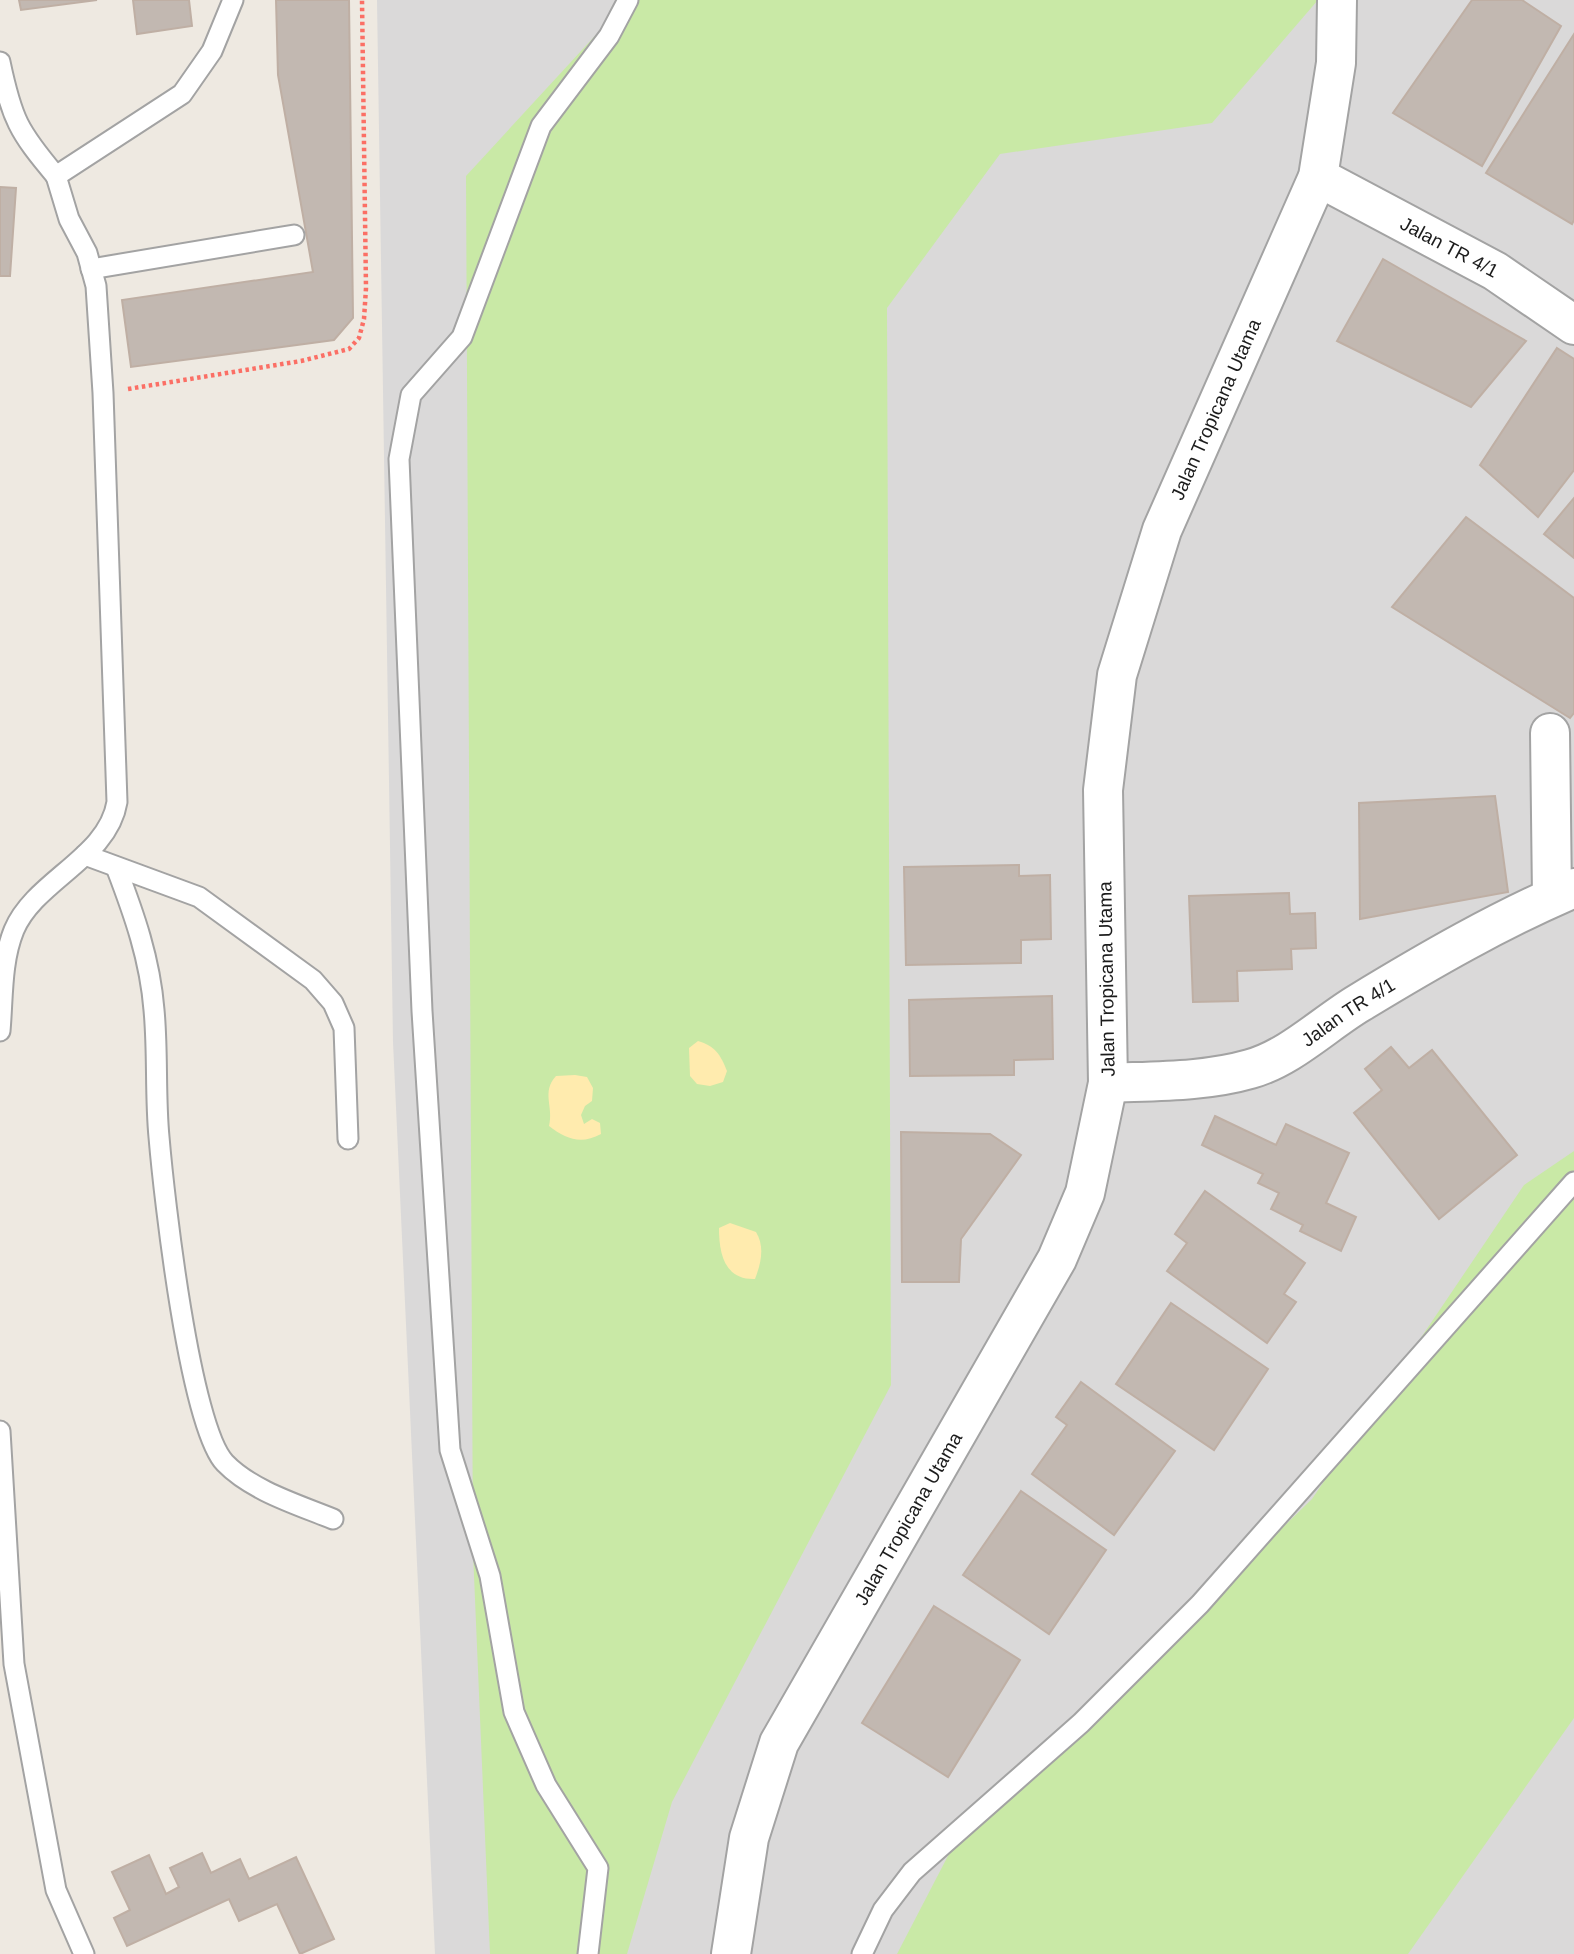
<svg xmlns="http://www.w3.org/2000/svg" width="1574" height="1954" font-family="Arial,sans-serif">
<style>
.residential{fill:#dad9d9}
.grass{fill:#c9e9a6}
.sand{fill:#ffebae}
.building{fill:#c2b8b1;stroke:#bfafa4;stroke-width:2}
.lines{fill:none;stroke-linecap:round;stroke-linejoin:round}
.service-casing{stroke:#a3a3a3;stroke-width:23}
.minor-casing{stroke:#a3a3a3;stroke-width:42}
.path{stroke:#fb6f65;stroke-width:4.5;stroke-dasharray:3.5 3.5;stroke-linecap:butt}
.service{stroke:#fff;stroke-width:19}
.minor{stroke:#fff;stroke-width:38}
.labels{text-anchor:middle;stroke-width:7;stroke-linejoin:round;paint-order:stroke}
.street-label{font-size:19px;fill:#1c1c1c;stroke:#fff}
</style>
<rect width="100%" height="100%" fill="#eee9e1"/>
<path class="residential" d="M377,0h1197v1954h-1139l-42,-912z"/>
<g class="grass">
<path d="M628,0h690l-106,123 -212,31 -113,154 4,1077 -219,417 -45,152h-137l-17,-402 -7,-1376z"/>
<path d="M1574,1151v567l-166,236h-511l54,-104 361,-351 212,-314z"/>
</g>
<g class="sand">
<path d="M698,1041c17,5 22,13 29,30l-4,11 -13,4 -13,-2 -7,-8 -1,-28z"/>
<path d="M575,1075l12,2 6,11 -1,13 -7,5 -4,9 3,9 8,-5 8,4 1,11c-20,11 -35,5 -52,-8 5,-19 -8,-34 7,-50z"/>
<path d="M730,1223l26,9c9,15 5,31 -1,47 -31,1 -36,-26 -36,-51z"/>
</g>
<g class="building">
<path d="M19,0h78l-76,10z"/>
<path d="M133,0h56l3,26 -55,8z"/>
<path d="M276,0h73l4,318 -19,22 -203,27 -9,-67 191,-28 -35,-197z"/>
<path d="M1472,0h50l39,26 -79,140 -89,-53z"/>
<path d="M1574,34v186l-2,4 -86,-51z"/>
<path d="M0,187l16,1 -6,88h-10z"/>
<path d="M1383,259l143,82 -55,66 -134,-66z"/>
<path d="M1557,348l17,11v111l-36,47 -58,-52z"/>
<path d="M1574,498v60l-30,-24z"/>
<path d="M1466,517l108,81v115l-4,5 -178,-111z"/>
<path d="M1495,796l13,96 -148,27 -1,-116z"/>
<path d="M1019,865v11l31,-1 1,64 -30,1v23l-115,2 -2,-98z"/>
<path d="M1289,893l1,21 25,-1 1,35 -25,1 1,20 -55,2 1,30 -45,1 -4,-106z"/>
<path d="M1052,996l1,63 -39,1v15l-104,1 -1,-76z"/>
<path d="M1391,1047l18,21 23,-18 85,105 -78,64 -85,-106 28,-23 -17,-21z"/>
<path d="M1215,1116l61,29 10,-21 63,29 -23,50 30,14 -15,34 -41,-20 3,-6 -32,-16 8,-16 -21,-10 5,-9 -61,-29z"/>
<path d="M901,1132l89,2 31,21 -60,84 -2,43h-57z"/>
<path d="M1205,1191l100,72 -21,31 12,8 -29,41 -100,-72 20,-28 -12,-9z"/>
<path d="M1171,1303l97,66 -54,81 -98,-66z"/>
<path d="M1081,1382l94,69 -61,84 -82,-61 35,-49 -11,-8z"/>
<path d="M1021,1491l85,59 -57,84 -86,-59z"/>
<path d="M934,1606l86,54 -72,117 -86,-54z"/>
<path d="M202,1853l9,20 29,-14 9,20 47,-22 38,82 -34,15 -23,-50 -38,17 -10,-22 -102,47 -13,-28 16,-8 -18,-38 37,-17 17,39 13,-7 -9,-19z"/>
</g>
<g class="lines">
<g class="service-casing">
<g id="service">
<path d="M0,62c12,57 18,69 56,114"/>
<path d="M91,269l203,-34"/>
<path d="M85,855l114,42 114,83 20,23 11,25 4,111"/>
<path d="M116,867c18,47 34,92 38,143 4,42 1,85 5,127 5,60 31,290 66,326 27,28 74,42 108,56"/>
<path d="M0,1031c3,-33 1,-69 14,-101 21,-50 94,-72 103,-128l-14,-409 -7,-107 -9,-33 -18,-34 -13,-43 126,-82 30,-43 21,-51"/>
<path d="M0,1431l14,233 42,226 28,64"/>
<path d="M588,1954l10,-86 -52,-83 -32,-73 -24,-136 -40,-126 -28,-439 -23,-552 12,-64 51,-58 79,-211 68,-90 19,-36"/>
<path d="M862,1954l21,-44 29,-38 169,-149 119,-119 374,-422"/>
</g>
</g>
<g class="minor-casing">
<g id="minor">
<path id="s1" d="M1318,177l177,94 79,54"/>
<path d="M1550,733l2,164"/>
<path id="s2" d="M1108,1083c46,-2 97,-1 142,-14 40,-11 74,-45 109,-66 69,-42 140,-83 215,-115"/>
<path id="s3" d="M731,1954l18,-116 30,-95 278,-484 28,-66 23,-110 -5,-293 14,-115 45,-145 156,-353 18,-114 1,-63"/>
</g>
</g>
<path class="path" d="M128,389l173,-28 48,-12 10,-11 5,-19 2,-31 -4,-288"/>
<use href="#service" class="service"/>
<use href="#minor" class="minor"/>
</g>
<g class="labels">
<g class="street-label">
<text dy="7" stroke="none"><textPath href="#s1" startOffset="149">Jalan TR 4/1</textPath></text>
<text dy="7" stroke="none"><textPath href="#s3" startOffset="1652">Jalan Tropicana Utama</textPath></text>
<text transform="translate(1106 979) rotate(-91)" y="7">Jalan Tropicana Utama</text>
<text dy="7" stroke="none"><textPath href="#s2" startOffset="257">Jalan TR 4/1</textPath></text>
<text dy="7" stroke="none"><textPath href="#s3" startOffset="476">Jalan Tropicana Utama</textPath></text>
</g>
</g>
</svg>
